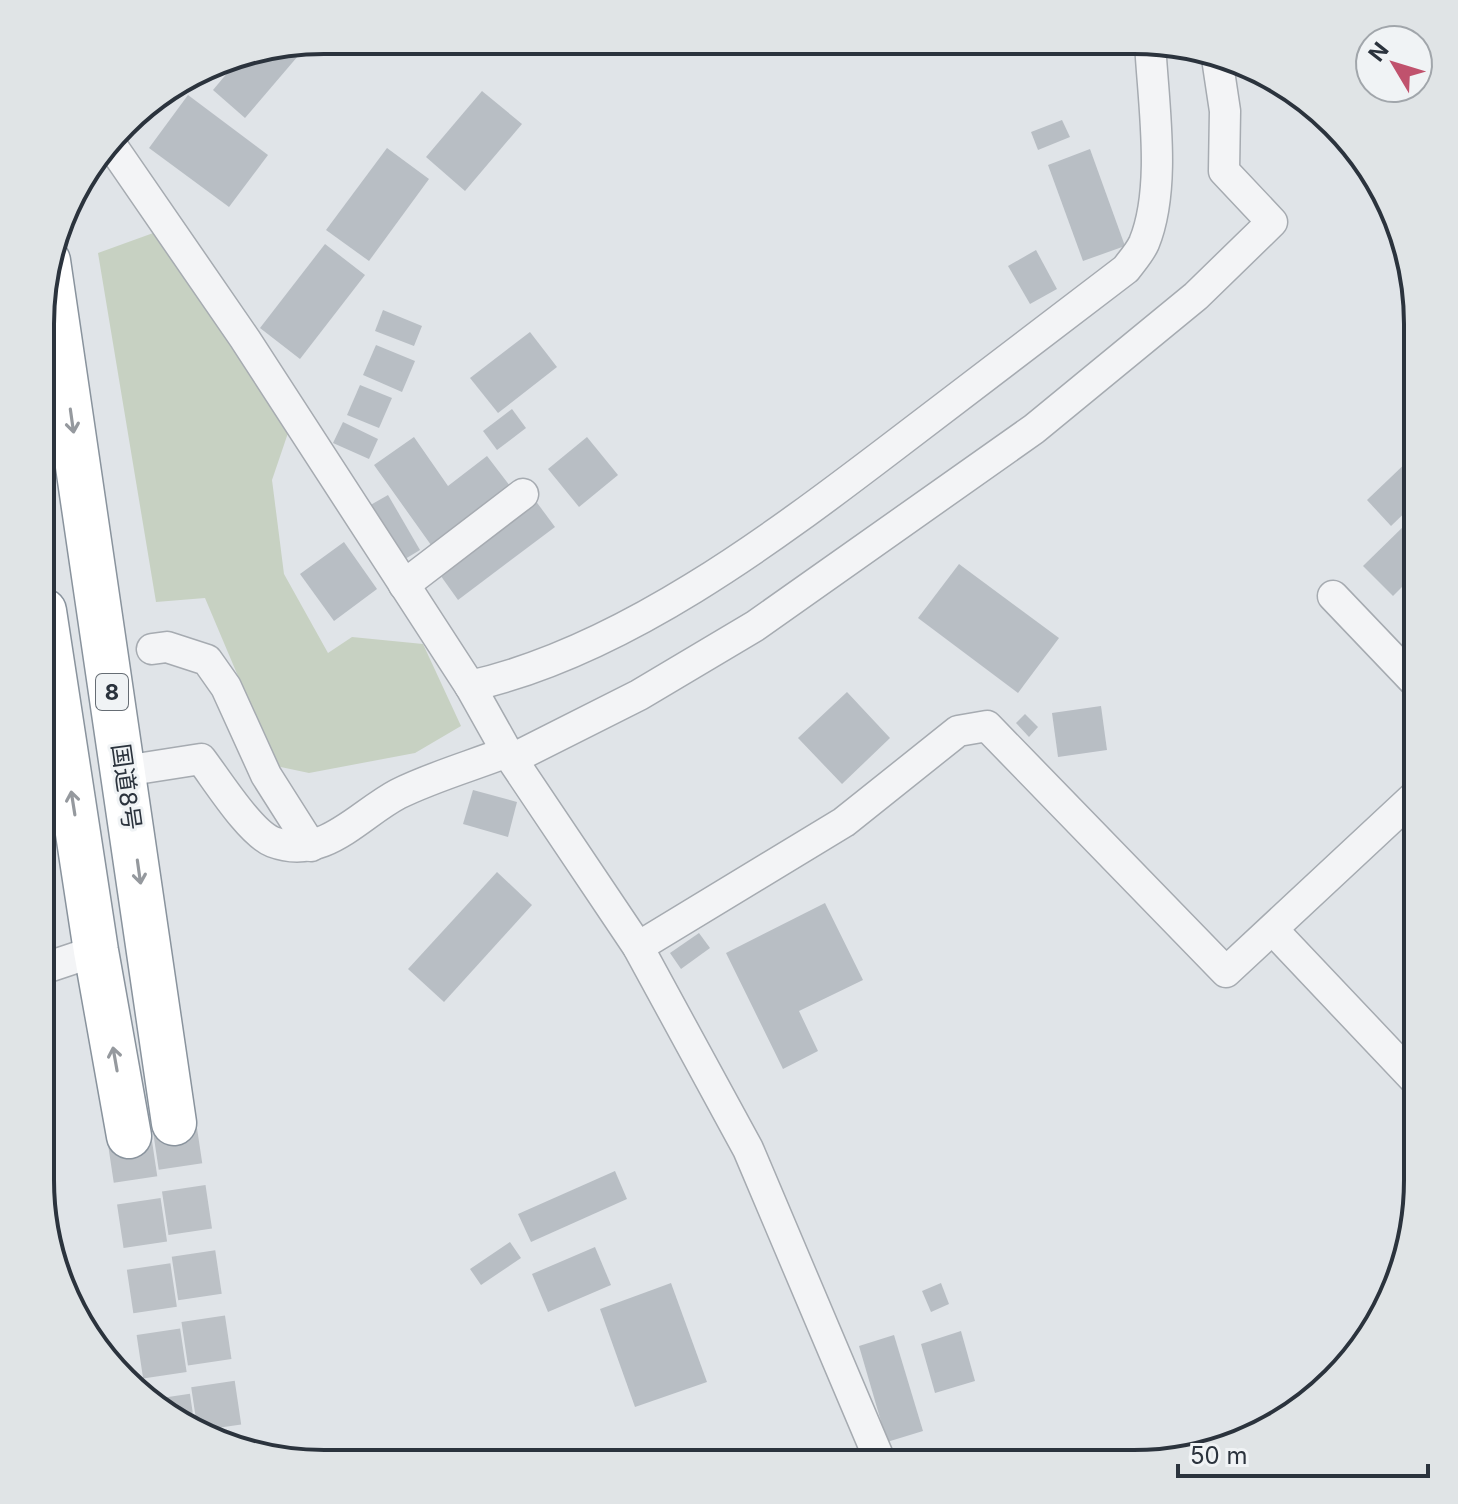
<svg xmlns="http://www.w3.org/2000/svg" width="1458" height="1504" font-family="Inter,'Noto Sans JP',sans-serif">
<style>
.green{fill:#c7d1c2}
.building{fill:#b8bec4}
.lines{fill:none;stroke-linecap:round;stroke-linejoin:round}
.trunk-tunnel{stroke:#bcc1c6;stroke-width:44;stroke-dasharray:44 22;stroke-linecap:butt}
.minor-casing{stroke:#a6abb1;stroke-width:33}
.trunk-casing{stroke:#89939d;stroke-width:47}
.minor{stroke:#f3f4f6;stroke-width:30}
.trunk{stroke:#fff;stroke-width:44}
.oneway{stroke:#95999e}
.labels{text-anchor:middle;stroke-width:6;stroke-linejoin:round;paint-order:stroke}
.shield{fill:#f0f3f5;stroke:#666d74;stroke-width:2}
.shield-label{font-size:22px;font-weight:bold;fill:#2b333d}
.street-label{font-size:24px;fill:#2b333d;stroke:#f0f3f5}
.rim{fill:none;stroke:#2b333d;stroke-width:4}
</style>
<rect width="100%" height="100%" fill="#e0e4e8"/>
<path class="green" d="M156,232l48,69 84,132 -16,47 12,94 44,79 24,-16 71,7 38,82 -46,27 -106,20 -33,-7 -71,-168 -49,4 -58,-349z"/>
<g class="building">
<path d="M288,46l10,10 -53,62 -32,-28 31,-37z"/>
<path d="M482,91l40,33 -57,67 -39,-34z"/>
<path d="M188,95l80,60 -39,52 -80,-59z"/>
<path d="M1062,120l8,17 -32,13 -7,-18z"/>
<path d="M387,148l42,31 -60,82 -43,-31z"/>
<path d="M1090,149l35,97 -42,15 -35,-96z"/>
<path d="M325,244l40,31 -65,84 -40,-31z"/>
<path d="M1036,250l21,39 -27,15 -22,-38z"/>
<path d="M383,310l39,16 -8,20 -39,-15z"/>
<path d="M530,332l27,35 -59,46 -28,-35z"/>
<path d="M376,345l39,16 -13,31 -39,-17z"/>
<path d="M360,385l32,13 -13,30 -32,-13z"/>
<path d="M512,409l14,19 -29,22 -14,-19z"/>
<path d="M343,422l35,17 -9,20 -36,-16z"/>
<path d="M414,437l34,49 39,-30 23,30 -79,59 -57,-80z"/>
<path d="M587,437l31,38 -39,32 -31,-38z"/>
<path d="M1412,457l5,5v39l-26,25 -24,-26z"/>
<path d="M388,495l32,55 -20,12 -33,-55z"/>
<path d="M535,500l20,27 -97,73 -20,-28z"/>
<path d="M1408,522l9,10v40l-24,24 -30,-30z"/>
<path d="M344,542l33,47 -43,32 -34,-47z"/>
<path d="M959,564l100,74 -41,55 -100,-75z"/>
<path d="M847,692l43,46 -48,46 -44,-46z"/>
<path d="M1101,706l6,44 -49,7 -6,-44z"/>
<path d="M1025,714l13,13 -9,10 -13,-14z"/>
<path d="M473,790l44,12 -9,35 -45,-13z"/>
<path d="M497,872l35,33 -88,97 -36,-33z"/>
<path d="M825,903l38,77 -64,31 19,40 -35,18 -57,-116z"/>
<path d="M699,933l11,15 -29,21 -11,-16z"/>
<path d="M615,1171l12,28 -96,43 -13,-28z"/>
<path d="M510,1242l11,16 -40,27 -11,-16z"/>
<path d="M595,1247l16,38 -63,27 -16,-38z"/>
<path d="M671,1283l36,99 -72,25 -35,-98z"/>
<path d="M941,1283l8,21 -18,8 -9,-21z"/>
<path d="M961,1331l14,50 -40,12 -14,-49z"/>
<path d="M894,1335l29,96 -36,11 -28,-96z"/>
</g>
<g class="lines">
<g class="trunk-tunnel">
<path d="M174,1123l47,315"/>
<path d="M129,1136l42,280"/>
</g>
<g class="minor-casing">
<g id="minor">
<path d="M110,143l135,196 225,347 37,66 131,195 110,202 133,314"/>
<path d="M404,585l119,-91"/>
<path d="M1333,596l84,88"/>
<path d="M152,649l15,-2 40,13 19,27 40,88 45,71"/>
<path d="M470,686c152,-34 302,-147 424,-240 78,-59 155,-118 232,-177 6,-8 14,-17 18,-26 23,-56 9,-141 6,-201"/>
<path d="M512,759l127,-64 116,-69 279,-197 162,-133 76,-74 -48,-51 1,-60 -8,-53"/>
<path d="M124,771l77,-12c16,21 49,74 72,83 51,19 85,-27 125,-48 34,-17 73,-28 109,-42"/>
<path d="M1274,931l143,151"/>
<path d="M638,947l206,-125 114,-91 29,-5 239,246 191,-178"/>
<path d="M42,969l54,-18"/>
</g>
</g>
<g class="trunk-casing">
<g id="trunk">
<path d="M48,261l126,862"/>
<path d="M44,611l52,340 33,185"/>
</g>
</g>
<use href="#minor" class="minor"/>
<use href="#trunk" class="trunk"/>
</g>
<defs><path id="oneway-shaft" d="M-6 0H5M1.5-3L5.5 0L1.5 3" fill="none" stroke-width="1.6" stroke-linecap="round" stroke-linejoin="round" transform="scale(2)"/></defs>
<g class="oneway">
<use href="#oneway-shaft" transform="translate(72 421) rotate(82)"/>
<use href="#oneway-shaft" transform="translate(73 803) rotate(-99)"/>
<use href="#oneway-shaft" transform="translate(139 872) rotate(82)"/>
<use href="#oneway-shaft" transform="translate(115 1059) rotate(-100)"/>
</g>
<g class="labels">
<rect class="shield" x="96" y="674" width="32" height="36" rx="6"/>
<g class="shield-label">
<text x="112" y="700">8</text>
</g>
<g class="street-label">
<text transform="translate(126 787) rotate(82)" y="8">国道8号</text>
</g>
</g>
<path d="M0 0H1458V1504H0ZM324 54H1134A270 270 0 0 1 1404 324V1180A270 270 0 0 1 1134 1450H324A270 270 0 0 1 54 1180V324A270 270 0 0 1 324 54Z" fill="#e0e4e6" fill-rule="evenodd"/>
<path class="rim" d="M324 54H1134A270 270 0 0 1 1404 324V1180A270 270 0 0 1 1134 1450H324A270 270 0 0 1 54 1180V324A270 270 0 0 1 324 54Z"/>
<g transform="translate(1394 64) rotate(308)"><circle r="38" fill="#f0f3f5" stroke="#a1a6ab" stroke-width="2"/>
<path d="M0-6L14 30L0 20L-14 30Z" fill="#c0526d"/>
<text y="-12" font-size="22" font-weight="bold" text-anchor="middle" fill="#2b333d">N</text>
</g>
<path d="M1178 1464v12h250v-12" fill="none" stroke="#2b333d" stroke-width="4"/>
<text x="1190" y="1464" font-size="24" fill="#2b333d" stroke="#f0f3f5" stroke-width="6" paint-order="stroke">50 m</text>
</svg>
